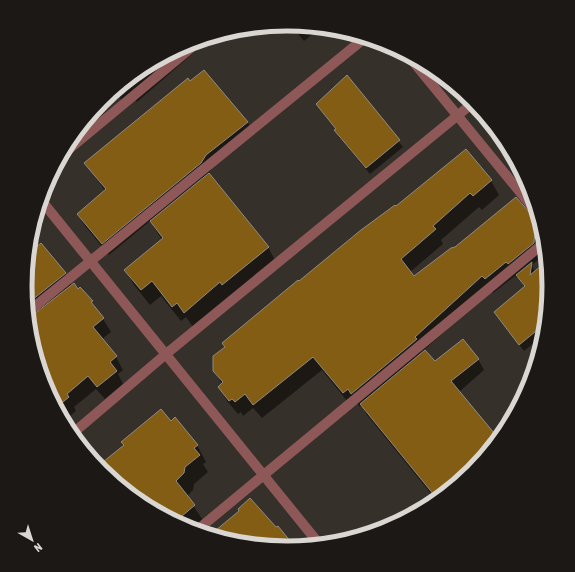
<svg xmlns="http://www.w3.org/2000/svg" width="575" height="572" font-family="'Asap Condensed',sans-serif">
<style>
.shadow{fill:#0007}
.building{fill:#845d15;stroke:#908a81}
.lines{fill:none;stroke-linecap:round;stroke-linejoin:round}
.minor{stroke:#8d5857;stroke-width:10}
.rim{fill:none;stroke:#dad7d2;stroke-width:5}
</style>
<rect width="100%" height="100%" fill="#353029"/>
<g class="shadow">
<path d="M290,24l31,3 -17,14z"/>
<path d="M213,36l-76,66 -3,-3 -8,6 -11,-13 -16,13 43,-37 45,-24z"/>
<path d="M204,71l44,52 6,11 -41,33 -5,7 60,73 8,15 -83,65 -7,-10 -5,4 -20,-25 -11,9 -16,-20 -9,-15 37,-30 -12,-19 -41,34 -24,-29 -7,-11 27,-24 -19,-28z"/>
<path d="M347,76l56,71 -33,27 -31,-37 -3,-7 -15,-20z"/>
<path d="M85,121l3,6 -20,17 2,-4z"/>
<path d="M515,159l13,24 -15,-22z"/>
<path d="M491,181l8,14 -17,15 -3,-3 -38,33 2,4 -33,28 4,6 121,-57 8,14 -2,22 -9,8 3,8 12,-11 2,24 -4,48 -21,17 -29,-38 30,-26 -7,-11 -1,2 -2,-2 -22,17 -2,-3 -67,60 11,13 43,-4 6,11 -25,22 39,48 -25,31 -36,30 -70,-86 -5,-9 -2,1 -3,-4 -5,4 -30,-37 -60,48 -9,-10 -10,8 -2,-4 -3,2 -11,-13 -8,-14 3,-3 -8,-14 85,-87z"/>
<path d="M530,188l4,13 -6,-11z"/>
<path d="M41,244l24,29 7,13 6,4 2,-1 23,30 8,13 -9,7 14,18 7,13 -5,4 5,10 -18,15 -9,-10 -22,18 2,4 -12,10 -19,-35 -15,-49 -4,-51 3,-31z"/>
<path d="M171,422l26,23 9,17 -3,2 5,8 -14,12 -1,6 -6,6 17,26 -10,8 -52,-26 -44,-37 27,-22z"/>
<path d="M277,527l17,20 -58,-4 -29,-9 3,-3 3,4z"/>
</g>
<g class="building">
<path d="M204,70l44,52 -42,33 -5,8 -99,81 -25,-30 29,-25 -22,-26 104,-85 2,3z"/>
<path d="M347,75l53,65 -34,28 -32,-38 2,-1 -20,-25z"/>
<path d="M466,149l26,31 -19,16 -3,-3 -37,33 3,3 -35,30 13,17 37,-28 4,-1 61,-50 20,23 -2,23 -26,21 -2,-2 -21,17 -3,-3 -67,61 2,2 -66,55 -3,-5 -5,4 -30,-36 -60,48 -8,-11 -10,8 -3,-3 -3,2 -11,-14 5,-5 -10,-11v-15l12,-9 -3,-4 76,-63 1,1 62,-51 34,-25 1,1z"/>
<path d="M209,173l60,74 -47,38 -2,-3 -36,31 -7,-10 -5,4 -20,-26 -11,9 -17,-20 39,-32 -13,-17z"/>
<path d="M41,243l25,30 -39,31 -1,-19 3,-32z"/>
<path d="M547,261l3,25 -4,37 -27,22 -25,-33 31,-26 -9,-11 16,-13 -2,13z"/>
<path d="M74,283l4,6 2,-2 13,14 -2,1 13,16 -11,9 24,29 -7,6 7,9 -20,16 -9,-11 -21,18 2,3 -12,10 -12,-21 -15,-49 -1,-19z"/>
<path d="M463,339l16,20 -28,22 48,58 -20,24 -28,23 -2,-3 -15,12 -74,-91 65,-54 10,11z"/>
<path d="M161,409l10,12 4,-4 23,28 -4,3 6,7 -15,12 -1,6 -8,8 19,24 -20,17 -33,-18 -44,-38 26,-21 -3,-3z"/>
<path d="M250,498l26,29 2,-1 17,21 -59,-4 -26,-8 29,-24 -1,-2z"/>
</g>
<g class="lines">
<g class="minor">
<path d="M407,54l131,160"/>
<path d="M62,155l140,-116"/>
<path d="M41,200l279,345"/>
<path d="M28,312l338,-275"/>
<path d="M72,434l94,-80 308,-252"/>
<path d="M196,531l349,-289"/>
</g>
</g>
<path d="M0 0H575V572H0ZM32 286a255 255 0 1 1 510 0a255 255 0 1 1-510 0Z" fill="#1b1815" fill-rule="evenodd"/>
<path class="rim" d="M32 286a255 255 0 1 1 510 0a255 255 0 1 1-510 0Z"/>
<g transform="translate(32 540) rotate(141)" stroke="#1b1815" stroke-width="3" paint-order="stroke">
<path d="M0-3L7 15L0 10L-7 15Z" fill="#dad7d2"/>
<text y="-6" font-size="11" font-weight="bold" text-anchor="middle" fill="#dad7d2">N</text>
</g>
</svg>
